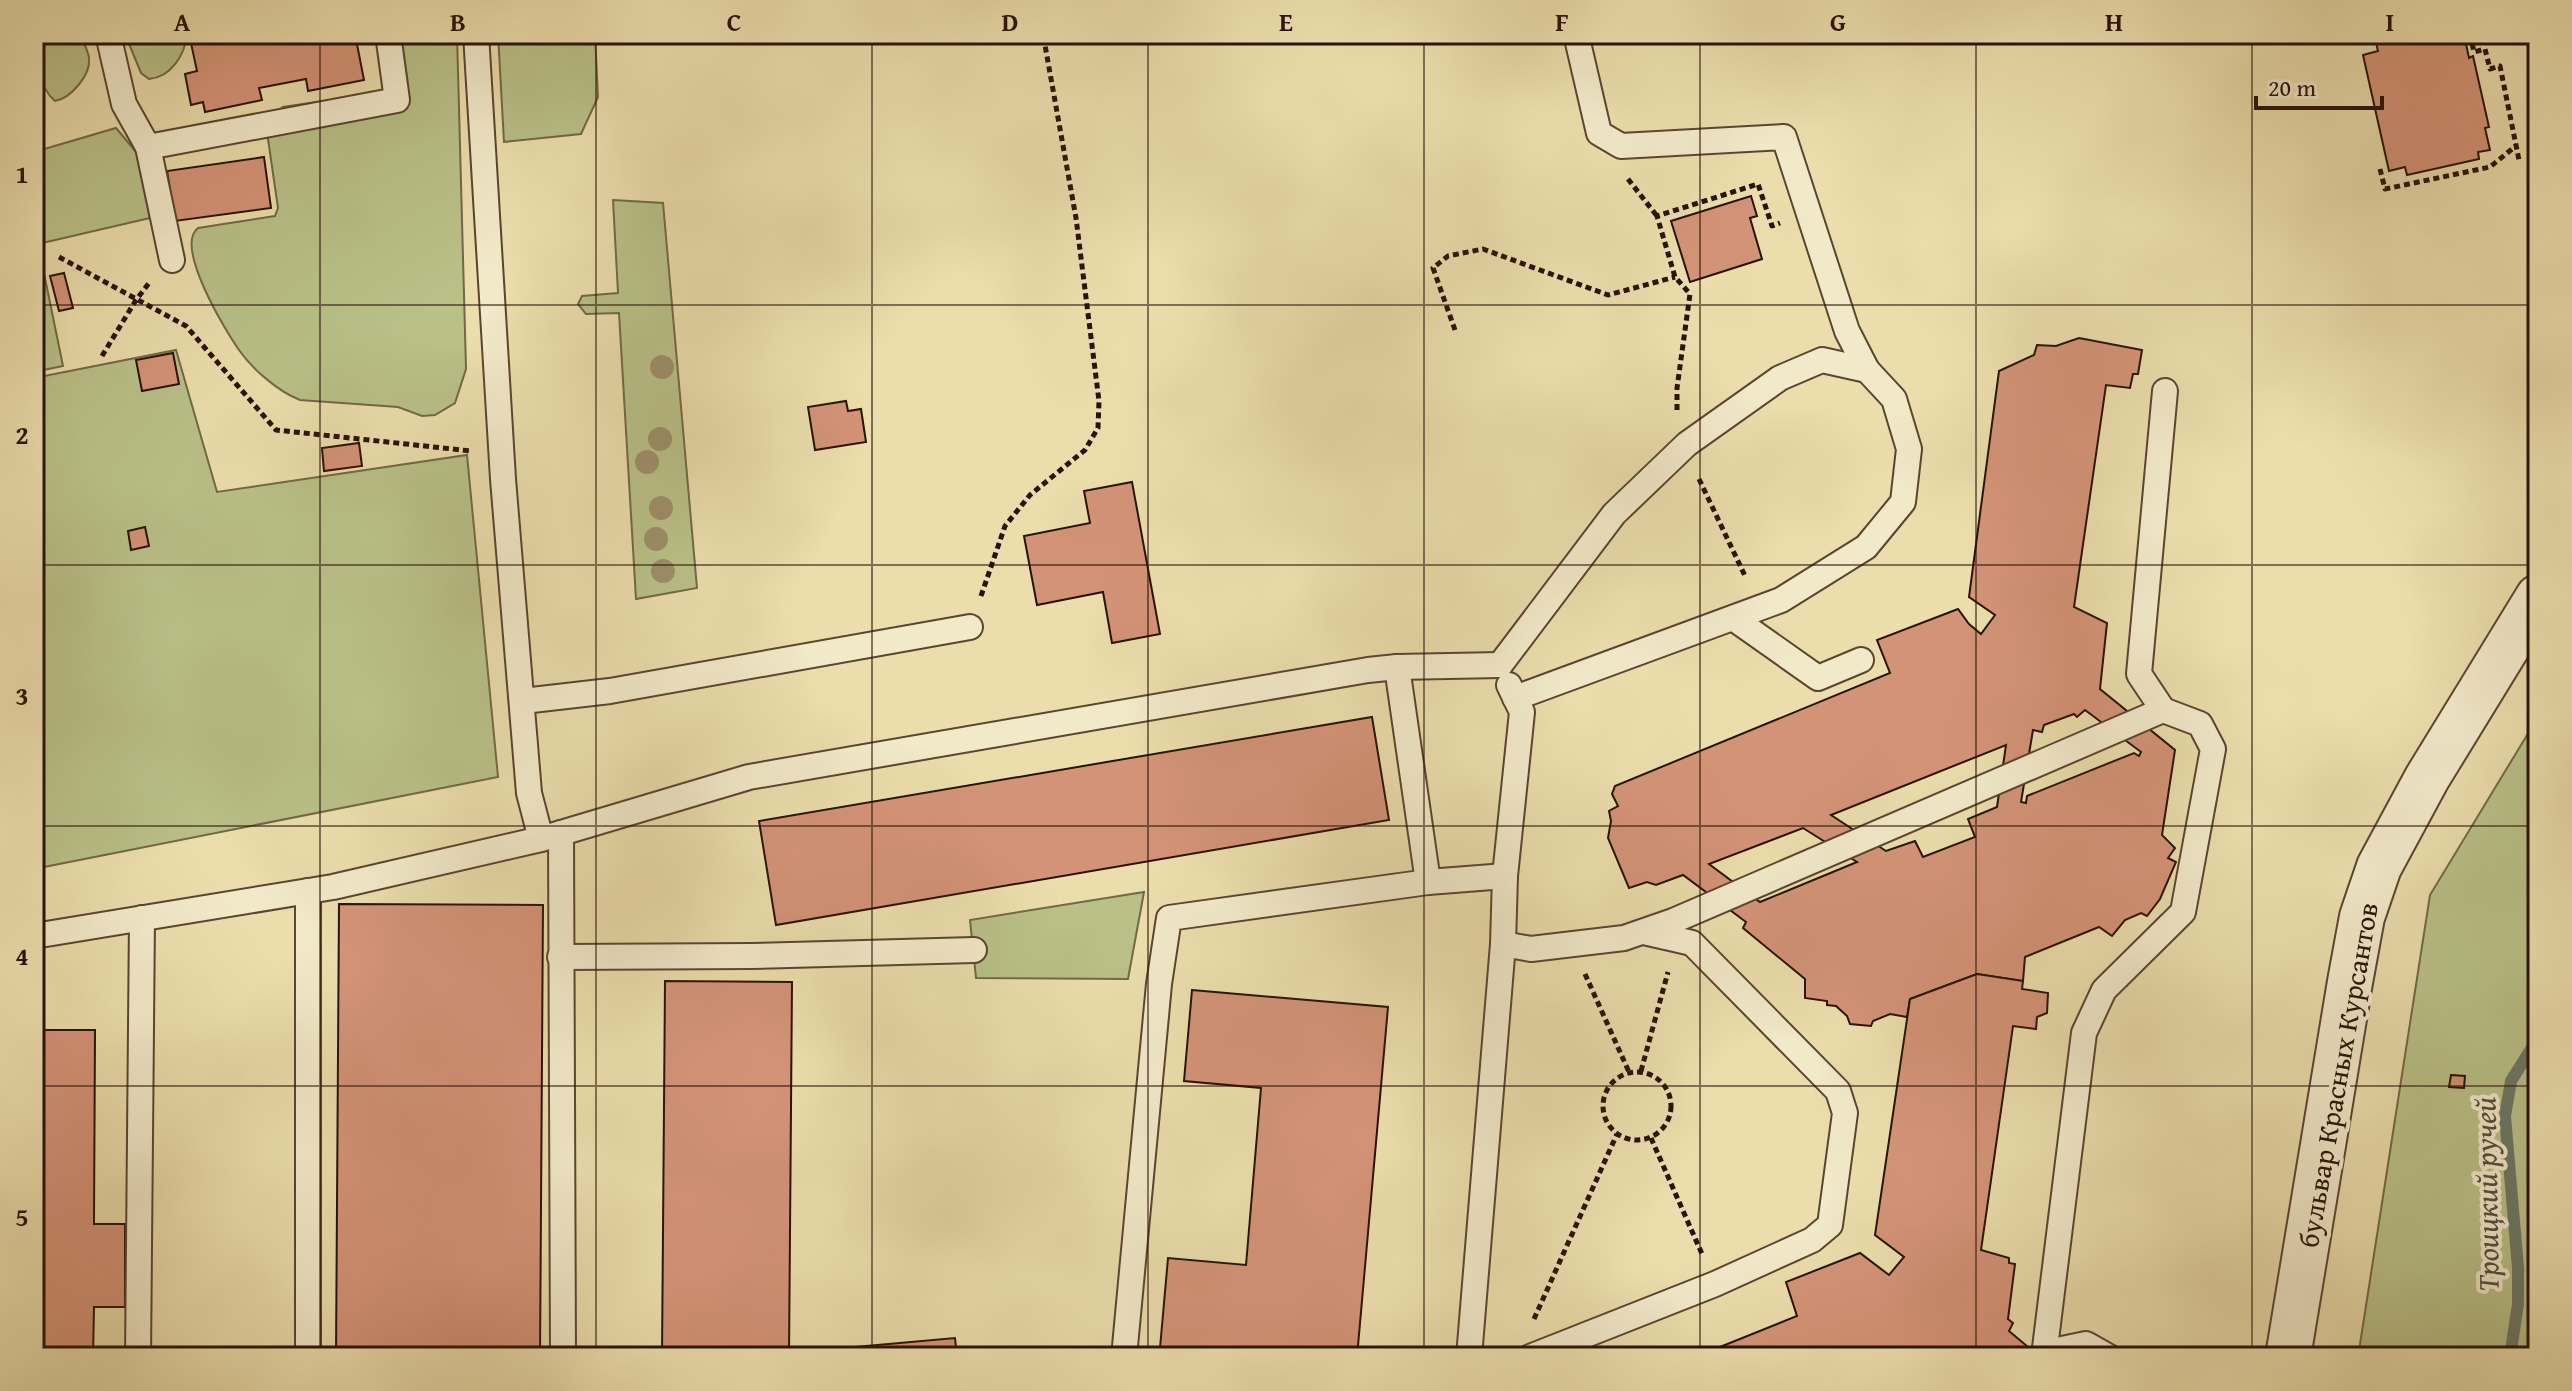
<svg xmlns="http://www.w3.org/2000/svg" width="2572" height="1391" font-family="'Gentium Book Plus',serif">
<style>
.green{fill:#b9c088;stroke:#716947;stroke-width:2}
.lines{fill:none;stroke-linecap:round;stroke-linejoin:round}
.stream{stroke:#6c7867;stroke-width:12}
.building{fill:#d39377;stroke:#291206;stroke-width:2;fill-rule:evenodd}
.service-casing{stroke:#5a4530;stroke-width:28}
.tertiary-casing{stroke:#5a4530;stroke-width:48}
.path{stroke:#291206;stroke-width:5;stroke-dasharray:6 4;stroke-linecap:butt}
.service{stroke:#f2e9c9;stroke-width:24}
.tertiary{stroke:#f2e9c9;stroke-width:44}
.tree{fill:#9c8f6a}
.grid{fill:none;stroke:#291206;stroke-width:2;stroke-opacity:0.55}
.labels{text-anchor:middle;stroke-width:8;stroke-linejoin:round;paint-order:stroke}
.street-label{font-size:28px;fill:#291206;stroke:#f2e9c9}
.water-label{font-size:30px;font-style:italic;fill:#504e3f;stroke:#f2e9c9}
.neatline{fill:none;stroke:#291206;stroke-width:3}
.grid-label{font-size:26px;text-anchor:middle;font-weight:bold;fill:#291206}
</style>
<rect width="100%" height="100%" fill="#ebddac"/>
<filter id="stains"><feTurbulence type="fractalNoise" baseFrequency=".0025" numOctaves="4"/><feColorMatrix values="0 0 0 0 .2 0 0 0 0 .09 0 0 0 0 .02 0 0 0 .5 -.17"/></filter>
<radialGradient id="worn" r=".72"><stop offset=".6" stop-color="#630" stop-opacity="0"/><stop offset="1" stop-color="#630" stop-opacity=".3"/></radialGradient>
<g class="green">
<path d="M34,34h46c3,8 8,16 9,24 2,17 -18,40 -34,43 -17,-14 -21,-46 -21,-67z"/>
<path d="M125,34h62c-2,21 -16,43 -38,45l-8,-6z"/>
<path d="M394,34h63l9,335 -11,34 -20,12 -13,1 -24,-9 -98,-7c-21,-8 -48,-31 -61,-50 -14,-20 -65,-104 -41,-122l77,-12 3,-8 -10,-69 3,-23 12,-9 102,-15z"/>
<path d="M498,34h97l3,63 -17,37 -77,8z"/>
<path d="M116,128l21,25 13,65 -112,26 25,122 -29,6v-220z"/>
<path d="M613,200l50,3 34,385 -61,11 -17,-286 -33,1 -8,-10 4,-8 36,-3z"/>
<path d="M176,350l41,142 250,-37 31,322 -464,92v-491z"/>
<path d="M2538,717v640h-180l72,-462z"/>
<path d="M1144,892l-16,87 -152,-1 -6,-58z"/>
</g>
<g class="lines">
<path class="stream" d="M2510,1357l8,-53v-36l-13,-152 6,-35 27,-43"/>
</g>
<g class="building">
<path d="M189,34h166l9,46 -56,11 -2,-12 -47,9 3,12 -57,12 -2,-10 -12,3 -6,-31 12,-3z"/>
<path d="M2374,34h90l5,24 4,-2 16,71 -4,1 5,22 -12,2 1,7 -72,16 -2,-8 -16,4 -26,-116 15,-4z"/>
<path d="M264,157l7,51 -96,13 -8,-50z"/>
<path d="M1751,196l6,20 -7,2 12,41 -72,23 -19,-61z"/>
<path d="M64,273l9,35 -14,3 -9,-35z"/>
<path d="M2079,338l63,12 -4,24h-5l-3,14 -24,-3 -32,222 33,16 -7,66 75,61 -13,85 13,13 -7,10 8,4 -16,37 -13,17 -6,-3 -16,7 -13,16 -13,-9 -74,30 -2,24 -46,-7 -67,25 -3,18 -17,-3 -17,7 -2,5 -21,-2 -3,-8 -11,-10 -9,-1v-4l-22,-3v-19l-62,-51 3,-6 -63,-47 -27,10 -9,-3 -18,6 -21,-50 3,-17 -2,-10 9,-5 -6,-12 3,-8 275,-113 -13,-33 81,-31 11,15 12,10 14,-19 -26,-18 30,-226 35,-16 3,-10 19,1zM2085,710l56,42 -2,4 -5,-3 -107,43 -1,7 -5,-1 12,-72 9,2 2,-7 30,-11 3,3zM2006,745l-9,62 -29,12 7,18 -52,20 -8,-16 -29,10 -55,-36zM1803,828l54,34 -97,40 -51,-38z"/>
<path d="M173,353l6,31 -37,7 -6,-31z"/>
<path d="M846,401l2,10 13,-2 5,33 -51,8 -7,-43z"/>
<path d="M359,443l3,23 -38,5 -2,-23z"/>
<path d="M1132,482l28,152 -48,9 -9,-51 -66,13 -13,-69 66,-13 -6,-32z"/>
<path d="M145,527l4,19 -18,4 -3,-19z"/>
<path d="M1372,717l17,103 -613,105 -17,-104z"/>
<path d="M339,904l204,1 -3,452h-204z"/>
<path d="M1977,974l46,7 -1,8 26,4 -1,20 -10,4 -1,12 -23,-3 -32,224 28,8v5l6,1 -7,55 5,4 -4,8 31,26h-41l-6,-5 -4,5h-294l102,-41 -11,-34 74,-29 29,22 15,-18 -29,-22 35,-236z"/>
<path d="M665,981l127,1 -3,375h-127z"/>
<path d="M1192,990l196,17 -31,350h-99l-98,-9 8,-90 78,7 15,-177 -77,-7z"/>
<path d="M34,1030h61l-1,194h31v83h-31l-1,50h-59z"/>
<path d="M2451,1075l14,1 -1,12 -15,-1z"/>
<path d="M955,1338l2,19h-135v-7z"/>
</g>
<g class="lines">
<g class="service-casing">
<g id="service">
<path d="M108,34l16,70 24,43 249,-47 -9,-66"/>
<path d="M476,34l27,445 26,314 12,46"/>
<path d="M1576,34l23,99 22,13 163,-9 63,194 20,39"/>
<path d="M148,147l24,113"/>
<path d="M1733,618l85,60 43,-18"/>
<path d="M1500,665l114,-151 73,-70 93,-66 42,-18 45,10 27,29 15,50 -6,53 -37,45 -85,53 -266,98"/>
<path d="M1397,667l31,215"/>
<path d="M523,701l87,-10 360,-64"/>
<path d="M2163,710l-24,-36 26,-283"/>
<path d="M561,833l2,524"/>
<path d="M308,891v466"/>
<path d="M34,936l299,-49 208,-48 208,-62 619,-107 29,-3 103,-2"/>
<path d="M1503,944l28,5 93,-11 49,-17 490,-211 37,14 13,25 -30,163 -79,78 -20,43 -40,323"/>
<path d="M560,957l192,-1 222,-6"/>
<path d="M138,1357l4,-439"/>
<path d="M1124,1357l35,-373 10,-66 259,-36 77,-6"/>
<path d="M1469,1357l34,-413 2,-68 17,-164 -13,-27"/>
<path d="M1530,1357l185,-73 97,-44 18,-15 15,-112 -7,-22 -146,-148 -48,-11"/>
<path d="M2042,1357l20,-8 24,-5 23,13"/>
</g>
</g>
<g class="tertiary-casing">
<path id="tertiary" d="M2288,1357l62,-375 12,-65 17,-50 48,-89 111,-181"/>
</g>
<g class="path">
<path d="M2470,34l4,18 11,-3 5,20 10,-3 19,94"/>
<path d="M2380,169l5,20 105,-22 27,-22"/>
<path d="M1628,179l29,37"/>
<path d="M59,257l127,69 90,104 195,21"/>
<path d="M1455,330l-22,-62 15,-12 35,-7 125,46 67,-18"/>
<path d="M102,356l34,-56 13,-17"/>
<path d="M1677,410v-22l13,-94 -15,-17 -18,-61 101,-32 14,42 8,-3"/>
<path d="M1699,479l47,99"/>
<path d="M981,596l24,-70 25,-31 55,-45 13,-22 1,-27 -23,-183 -33,-184"/>
<path d="M1585,974l44,98"/>
<path d="M1641,1071l27,-99"/>
<circle cx="1637" cy="1106" r="34"/>
<path d="M1651,1138l51,116"/>
<path d="M1534,1319l83,-185"/>
</g>
<use href="#service" class="service"/>
<use href="#tertiary" class="tertiary"/>
</g>
<g class="tree">
<circle cx="662" cy="367" r="12"/>
<circle cx="660" cy="439" r="12"/>
<circle cx="647" cy="462" r="12"/>
<circle cx="661" cy="508" r="12"/>
<circle cx="656" cy="539" r="12"/>
<circle cx="663" cy="571" r="12"/>
</g>
<path class="grid" d="M320,34v1323M596,34v1323M872,34v1323M1148,34v1323M1424,34v1323M1700,34v1323M1976,34v1323M2252,34v1323M34,305h2504M34,565h2504M34,826h2504M34,1086h2504"/>
<g class="labels">
<g class="street-label">
<text transform="translate(2338 1075) rotate(-80)" y="10">бульвар Красных Курсантов</text>
</g>
<g class="water-label">
<text transform="translate(2487 1194) rotate(-91)" y="10">Троицкий ручей</text>
</g>
</g>
<rect width="2572" height="1391" fill="none" stroke="#ebddac" stroke-width="88"/>
<path d="M2256 96v12h126v-12" fill="none" stroke="#291206" stroke-width="4"/>
<text x="2268" y="96" font-size="24" fill="#291206" stroke="#f2e9c9" stroke-width="6" paint-order="stroke">20 m</text>
<rect x="44" y="44" width="2484" height="1303" class="neatline"/>
<g class="grid-label">
<text x="182" y="31">A</text>
<text x="458" y="31">B</text>
<text x="734" y="31">C</text>
<text x="1010" y="31">D</text>
<text x="1286" y="31">E</text>
<text x="1562" y="31">F</text>
<text x="1838" y="31">G</text>
<text x="2114" y="31">H</text>
<text x="2390" y="31">I</text>
<text x="22" y="183">1</text>
<text x="22" y="444">2</text>
<text x="22" y="705">3</text>
<text x="22" y="965">4</text>
<text x="22" y="1226">5</text>
</g>
<rect width="100%" height="100%" filter="url(#stains)"/>
<rect width="100%" height="100%" fill="url(#worn)"/>
</svg>
